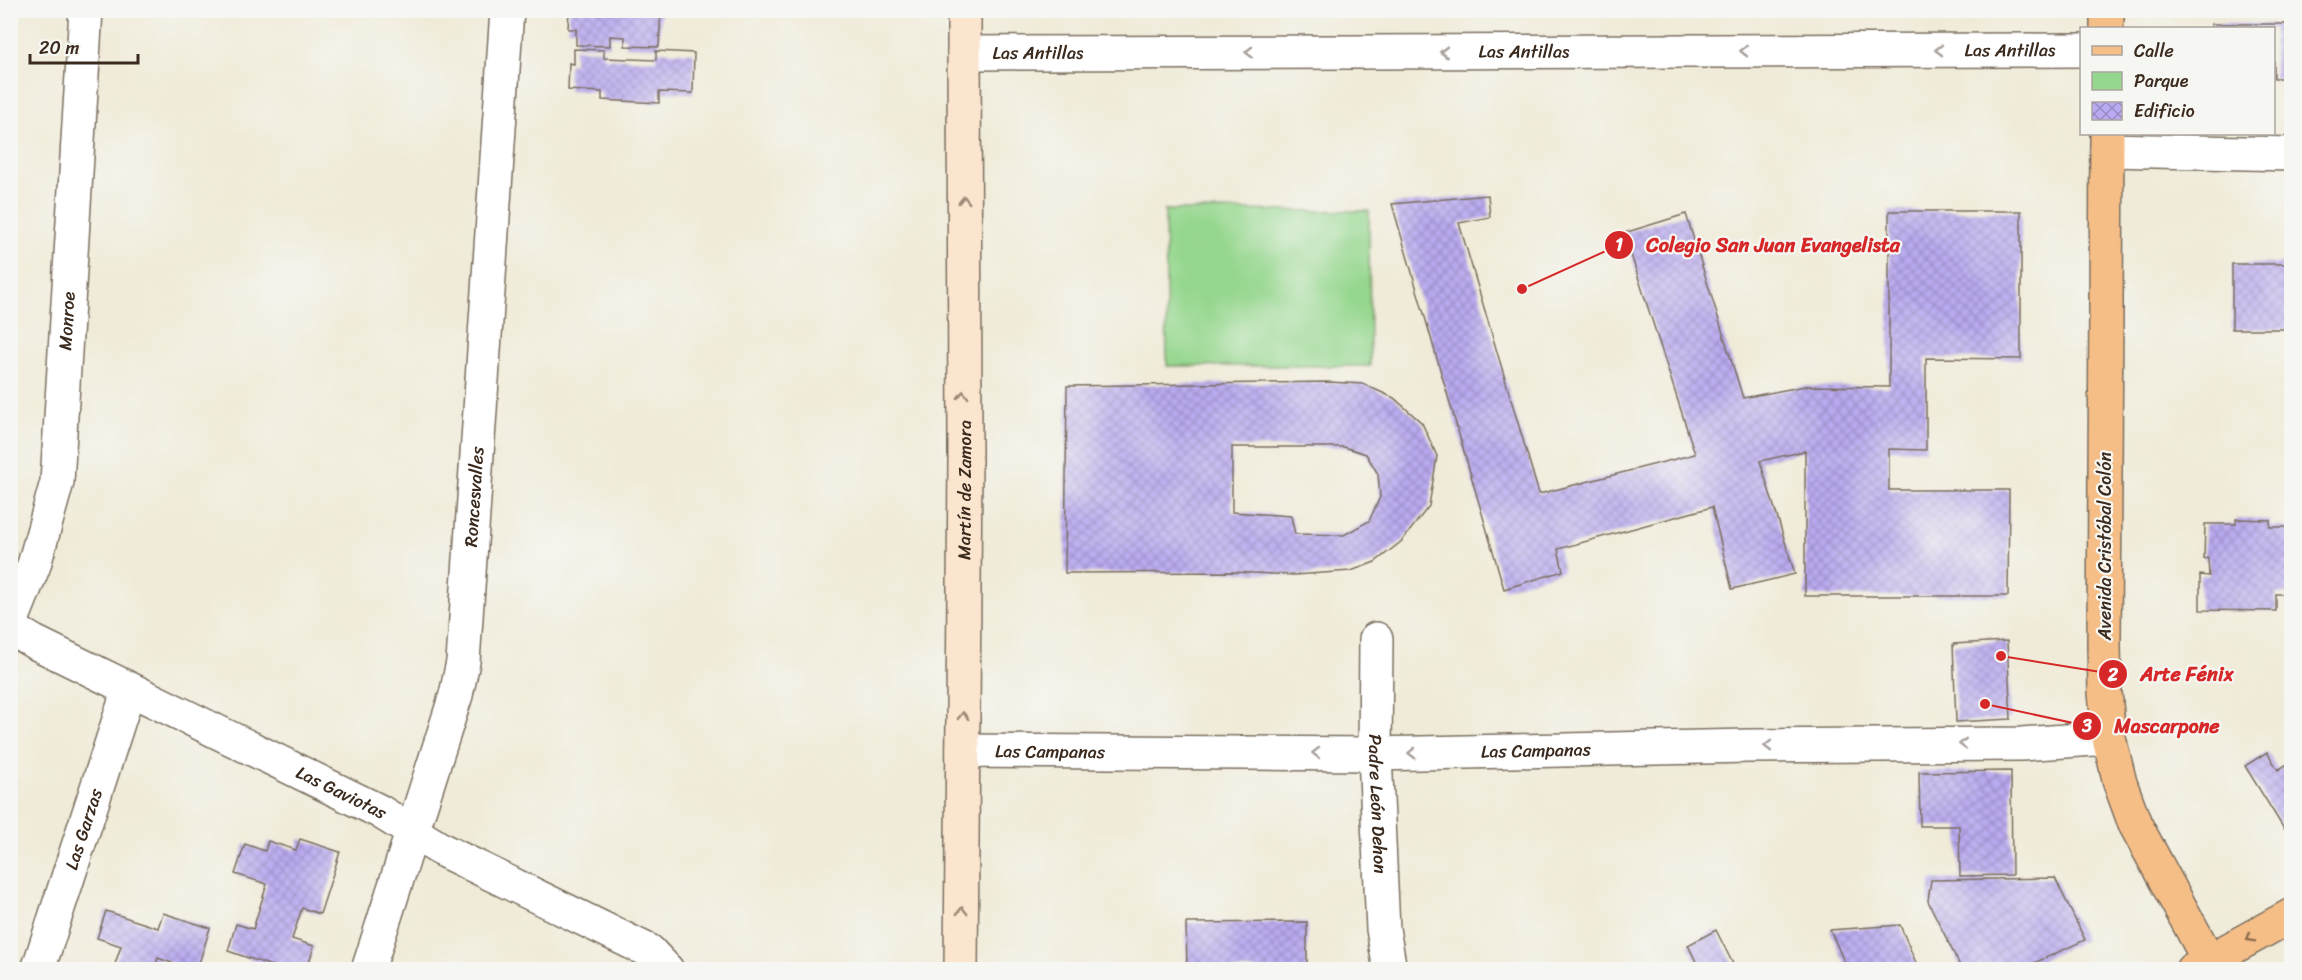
<svg xmlns="http://www.w3.org/2000/svg" width="2302" height="980" font-family="Sriracha,sans-serif">
<style>
.green{fill:#95d78e;stroke:#688056;stroke-width:1.5}
.building{fill:url(#building-cross-hatch);fill-rule:evenodd}
.lines{fill:none;stroke-linecap:round;stroke-linejoin:round}
.street-casing{stroke:#7a6e5f;stroke-width:36}
.secondary-casing{stroke:#7a6e5f;stroke-width:36}
.primary-casing{stroke:#7a6e5f;stroke-width:36}
.path{stroke:#7a6e5f;stroke-width:4;stroke-dasharray:4.5 4.5;stroke-linecap:butt}
.street{stroke:#fff;stroke-width:33}
.secondary{stroke:#fbe5cf;stroke-width:33}
.primary{stroke:#f6be87;stroke-width:33}
.oneway{stroke:#a79f9a}
.oneway2{stroke:#9b8876}
.oneway3{stroke:#8f6d4d}
.labels{text-anchor:middle;stroke-width:4.5;stroke-linejoin:round;paint-order:stroke}
.street-label{font-size:18px;fill:#3b2a1e;stroke:#f6f6f2}
.leader{fill:none;stroke:#d62828;stroke-width:2}
.callout-dot{fill:#d62828;stroke:#f6f6f2;stroke-width:2}
.mark-label{font-size:18px;text-anchor:middle;font-weight:bold;fill:#fff}
.callout-label{font-size:20px;text-anchor:middle;font-weight:bold;fill:#d62828;stroke:#f6f6f2;stroke-width:4.5;stroke-linejoin:round;paint-order:stroke}
</style>
<defs>
<pattern id="building-cross-hatch" width="8" height="8" patternUnits="userSpaceOnUse" patternTransform="scale(1.5)"><rect width="8" height="8" fill="#baaaf1"/><path d="M0 0l8 8M0 8l8-8" fill="none" stroke="#988bc3"/></pattern>
</defs>
<rect width="100%" height="100%" fill="#f6f6f2"/>
<filter id="ink" filterUnits="userSpaceOnUse"><feTurbulence type="fractalNoise" baseFrequency=".0167" numOctaves="2"/><feDisplacementMap in="SourceGraphic" scale="12" xChannelSelector="R" yChannelSelector="G"/><feConvolveMatrix kernelMatrix="1 2 1 2 8 2 1 2 1" color-interpolation-filters="sRGB"/></filter>
<filter id="wash" filterUnits="userSpaceOnUse"><feTurbulence type="fractalNoise" baseFrequency=".008" numOctaves="4" result="noise"/><feDisplacementMap in="SourceGraphic" scale="24" xChannelSelector="R" yChannelSelector="G"/><feGaussianBlur stdDeviation="1.35" result="paint"/><feColorMatrix in="noise" values="0 0 0 0 0 0 0 0 0 0 0 0 0 0 0 0 0 1.4 0 .05"/><feComposite in="paint" operator="in"/></filter>
<g filter="url(#wash)">
<rect width="100%" height="100%" fill="#f0ebd8"/>
<path class="green" d="M1165,210l204,1 1,155h-203z"/>
<g id="blocks">
<g class="building">
<path d="M569,10h92l-2,37 -34,-1v-9l-15,-1v10l-34,-1v-16h-8z"/>
<path d="M2211,24h81v54h-18v-50h-63z"/>
<path d="M10,38h3l-1,16 -2,-1z"/>
<path d="M574,49l30,1v8l52,2v-9l38,2 -1,40 -34,-1v11l-57,-3v-8l-34,-2 1,-27 5,1z"/>
<path d="M1488,195l2,22 -31,6 80,271 156,-40 -71,-221 62,-19 57,184 62,-12 84,1v-176h132v148l-95,-1v92l-37,-1v41h120l-1,106h-203v-145l-45,10 35,113 -63,15 -20,-82 -154,42 5,22 -59,18 -112,-385z"/>
<rect x="2232" y="264" width="60" height="65"/>
<path d="M1329,382l34,2 31,14 28,25 15,33 -8,50 -27,35 -27,21 -24,9 -57,4 -62,-3 -167,1 2,-187zM1232,447h112l22,7 12,20 2,23 -11,24 -25,14 -49,-1 -4,-18 -59,-4z"/>
<path d="M2236,519l34,1v7h22v83h-4v-16h-12v17l-76,-1v-35l9,1 -1,-18 -4,1 1,-35h31z"/>
<path d="M2007,641l4,78 -55,3 -3,-78z"/>
<path d="M2267,752l11,18 14,-9v63l-8,5 -39,-63z"/>
<path d="M2011,771l1,104 -52,1 -1,-50h-39l-1,-54z"/>
<path d="M10,779l7,2 -6,20h-1z"/>
<path d="M300,839l40,13 -20,62 -18,-6 -10,31 22,7 -7,24h-23l-56,-19 8,-27 17,5 14,-45 -32,-10 10,-30 20,7 3,-10 28,9z"/>
<path d="M2055,878l30,62 -66,30h-57l-34,-69 3,-21z"/>
<path d="M106,911l52,17 5,-15 47,15 -13,42h-27l2,-7 -14,-5 -4,12h-41l8,-24 -24,-8z"/>
<path d="M1307,922v48h-120l-1,-47z"/>
<path d="M1900,925l19,45h-71l-18,-40z"/>
<path d="M1716,930l20,40h-36l-12,-25z"/>
</g>
</g>
</g>
<g filter="url(#ink)">
<use href="#blocks" fill-opacity="0" stroke="#7a6e5f" stroke-width="1.5"/>
<g class="lines">
<g class="street-casing">
<g id="street">
<path id="s1" d="M964,53l1118,-3"/>
<path d="M2107,150l185,4"/>
<path id="s2" d="M10,625l24,-60 23,-83 29,-472"/>
<path id="s3" d="M10,628l24,14 345,169 63,39 207,101 18,19"/>
<path id="s4" d="M1376,639l-1,115 8,175 7,41"/>
<path id="s5" d="M963,751l412,3 374,-8 272,-2 88,-6"/>
<path id="s6" d="M38,970l91,-281"/>
<path id="s7" d="M368,970l88,-275 7,-33 44,-652"/>
</g>
</g>
<g class="secondary-casing">
<g id="secondary">
<path id="s8" d="M961,970l4,-509 -1,-451"/>
</g>
</g>
<g class="primary-casing">
<g id="primary">
<path d="M2107,28v-18"/>
<path d="M2107,134l-3,511 1,47 4,46 11,45 15,41 79,146"/>
<path d="M2192,970l100,-55"/>
</g>
</g>
<path class="path" d="M2285,970l7,-4"/>
<use href="#street" class="street"/>
<use href="#secondary" class="secondary"/>
<use href="#primary" class="primary"/>
</g>
<defs><path id="oneway-chevron" d="M-2-3.5L2.5 0L-2 3.5" fill="none" stroke-width="1.6" stroke-linecap="round" stroke-linejoin="round" transform="scale(1.5)"/></defs>
<g class="oneway">
<use href="#oneway-chevron" transform="translate(1939 50) rotate(180)"/>
<use href="#oneway-chevron" transform="translate(1744 51) rotate(180)"/>
<use href="#oneway-chevron" transform="translate(1249 52) rotate(180)"/>
<use href="#oneway-chevron" transform="translate(1444 52) rotate(180)"/>
<use href="#oneway-chevron" transform="translate(1963 744) rotate(179)"/>
<use href="#oneway-chevron" transform="translate(1768 746) rotate(180)"/>
<use href="#oneway-chevron" transform="translate(1316 753) rotate(-179)"/>
<use href="#oneway-chevron" transform="translate(1412 753) rotate(179)"/>
</g>
<g class="oneway2">
<use href="#oneway-chevron" transform="translate(964 200) rotate(-90)"/>
<use href="#oneway-chevron" transform="translate(963 395) rotate(-90)"/>
<use href="#oneway-chevron" transform="translate(963 716) rotate(-90)"/>
<use href="#oneway-chevron" transform="translate(962 911) rotate(-90)"/>
</g>
<use class="oneway3" href="#oneway-chevron" transform="translate(2250 938) rotate(152)"/>
</g>
<g class="labels">
<g class="street-label">
<text dy="6" stroke="none"><textPath href="#s1" startOffset="1046">Las Antillas</textPath></text>
<text dy="6" stroke="none"><textPath href="#s1" startOffset="560">Las Antillas</textPath></text>
<text dy="6" stroke="none"><textPath href="#s1" startOffset="74">Las Antillas</textPath></text>
<text dy="6" stroke="none"><textPath href="#s2" startOffset="312">Monroe</textPath></text>
<text dy="6" stroke="none"><textPath href="#s8" startOffset="480">Martín de Zamora</textPath></text>
<text dy="6" stroke="none"><textPath href="#s7" startOffset="488">Roncesvalles</textPath></text>
<text transform="translate(2105 546) rotate(-90)" y="6">Avenida Cristóbal Colón</text>
<text dy="6" stroke="none"><textPath href="#s5" startOffset="573">Las Campanas</textPath></text>
<text dy="6" stroke="none"><textPath href="#s5" startOffset="87">Las Campanas</textPath></text>
<text dy="6" stroke="none"><textPath href="#s3" startOffset="370">Las Gaviotas</textPath></text>
<text dy="6" stroke="none"><textPath href="#s4" startOffset="165">Padre León Dehon</textPath></text>
<text dy="6" stroke="none"><textPath href="#s6" startOffset="148">Las Garzas</textPath></text>
</g>
</g>
<path class="leader" d="M1522 289L1619 245M2001 656L2113 674M1985 704L2087 726"/>
<g class="callout-dot">
<circle cx="1522" cy="289" r="6"/>
<circle cx="2001" cy="656" r="6"/>
<circle cx="1985" cy="704" r="6"/>
<circle cx="1619" cy="245" r="15"/>
<circle cx="2113" cy="674" r="15"/>
<circle cx="2087" cy="726" r="15"/>
</g>
<g class="mark-label">
<text x="1619" y="251">1</text>
<text x="2113" y="681">2</text>
<text x="2087" y="732">3</text>
</g>
<g class="callout-label">
<text x="1773" y="252">Colegio San Juan Evangelista</text>
<text x="2187" y="681">Arte Fénix</text>
<text x="2167" y="733">Mascarpone</text>
</g>
<rect width="2302" height="980" fill="none" stroke="#f6f6f2" stroke-width="36"/>
<rect x="2080" y="27" width="195" height="108" fill="#f6f6f2" stroke="#aba49d" stroke-width="1.5"/>
<rect x="2092" y="46" width="30" height="9" fill="#f6be87" stroke="#aba49d" stroke-width="1.5"/>
<text x="2134" y="57" font-size="18" fill="#3b2a1e">Calle</text>
<rect x="2092" y="72" width="30" height="18" fill="#95d78e" stroke="#aba49d" stroke-width="1.5"/>
<text x="2134" y="87" font-size="18" fill="#3b2a1e">Parque</text>
<rect x="2092" y="102" width="30" height="18" fill="url(#building-cross-hatch)" stroke="#aba49d" stroke-width="1.5"/>
<text x="2134" y="117" font-size="18" fill="#3b2a1e">Edificio</text>
<path d="M30 54v9h108v-9" fill="none" stroke="#3b2a1e" stroke-width="3"/>
<text x="39" y="54" font-size="18" fill="#3b2a1e" stroke="#f6f6f2" stroke-width="4.5" paint-order="stroke">20 m</text>
</svg>
